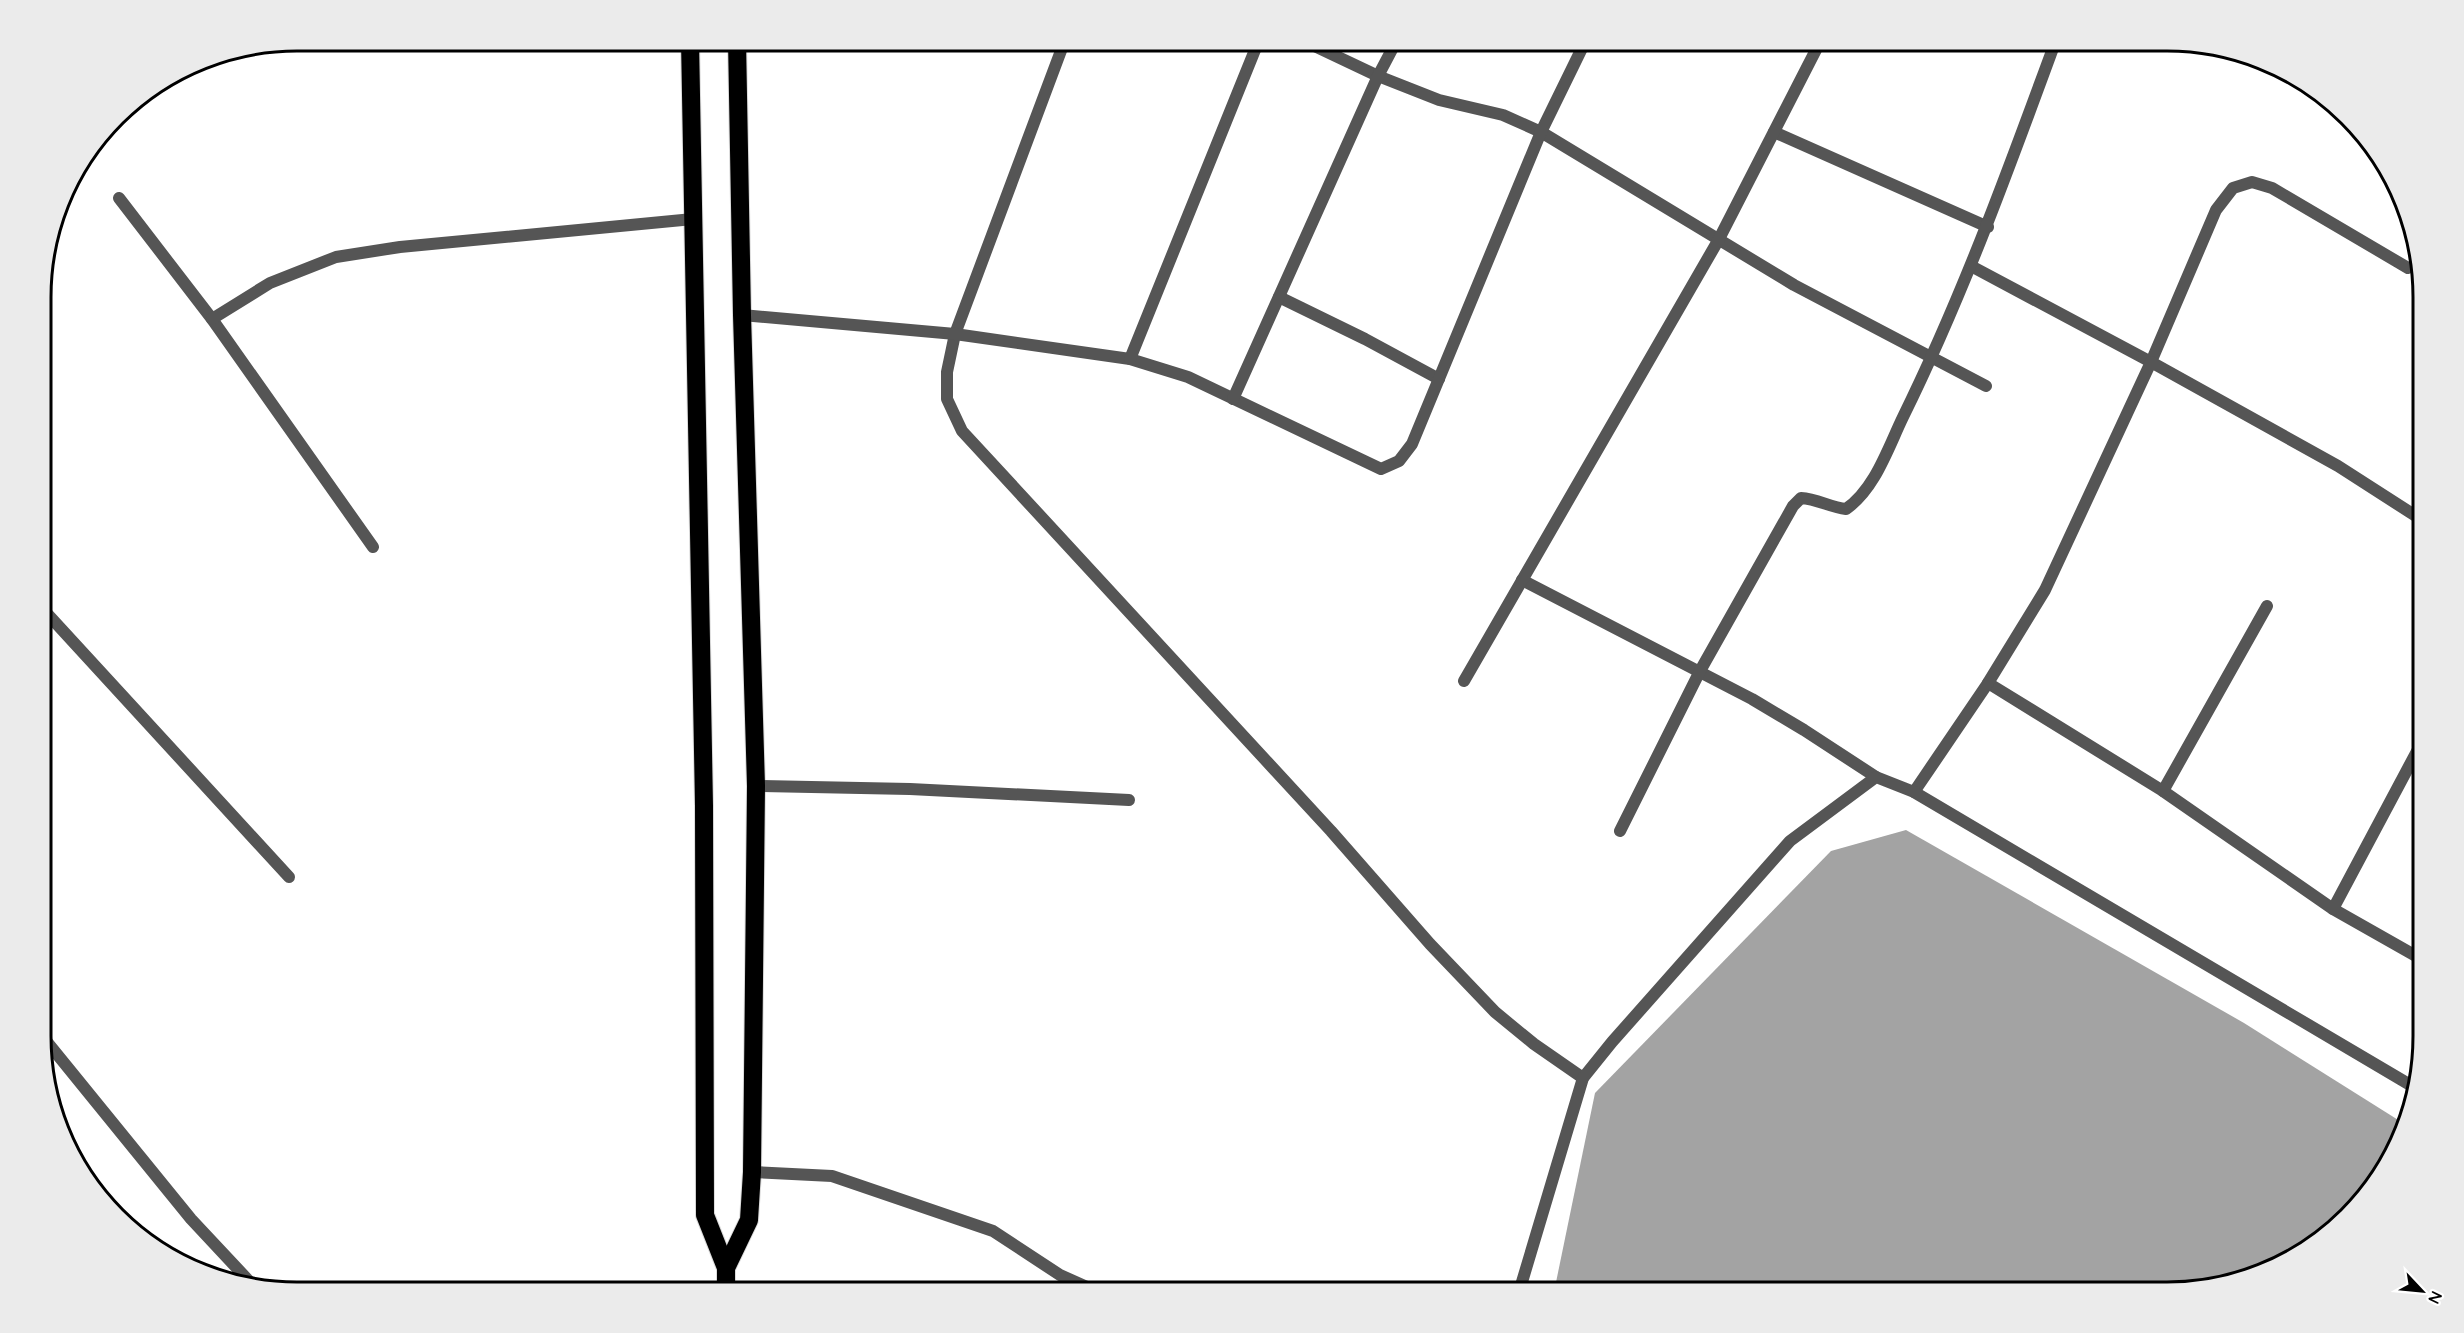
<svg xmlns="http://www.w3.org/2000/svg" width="2464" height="1333" font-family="Quicksand,sans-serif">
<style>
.water{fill:#a3a3a3}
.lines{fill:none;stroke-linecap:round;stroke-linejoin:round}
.highway-casing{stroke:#dbdbdb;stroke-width:20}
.street{stroke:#555;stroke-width:12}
.highway{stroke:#000;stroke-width:18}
.rim{fill:none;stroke:#000;stroke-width:3}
</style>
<rect width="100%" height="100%" fill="#fff"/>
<path class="water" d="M1906,830l338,193 159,100 -6,27 -37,55 -51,44 -60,30 -66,13h-629l41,-199 236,-242z"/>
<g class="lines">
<g class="highway-casing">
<g id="highway">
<path d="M690,40l14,766 1,409 21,53v24"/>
<path d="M726,1268l23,-48 3,-48 4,-386 -14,-471 -5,-275"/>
</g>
</g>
<g class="street">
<path d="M1065,40l-110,294 -8,38v27l15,32 369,400 99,113 65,68 39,32 49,34"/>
<path d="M1302,40l76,36 61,24 64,15 38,17 253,153 192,101"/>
<path d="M1774,132l214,95"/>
<path d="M119,198l93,121 161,228"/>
<path d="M1971,266l180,96 65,-152 17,-22 19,-6 20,6 136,80"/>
<path d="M1279,297l86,42 74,40"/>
<path d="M742,315l213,19 175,25 58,18 193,92 18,-8 13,-17 129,-312 45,-92"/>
<path d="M212,319l58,-36 66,-26 64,-10 293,-28"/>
<path d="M1130,359l129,-319"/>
<path d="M1233,399l145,-323 19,-36"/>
<path d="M1522,580l230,119 52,31 72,47"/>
<path d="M42,608l247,269"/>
<path d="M1464,681l255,-442 102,-199"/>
<path d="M1988,683l175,108 170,118 90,51"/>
<path d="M756,786l154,3 219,11"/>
<path d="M2163,791l104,-185"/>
<path d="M1914,792l74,-109 57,-93 106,-228 187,104 84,54"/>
<path d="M1620,831l80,-160 93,-165 8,-8c16,1 29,9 45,11 29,-20 42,-61 57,-92 60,-122 106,-249 153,-377"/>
<path d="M2333,909l90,-169"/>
<path d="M43,1037l148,182 58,62"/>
<path d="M752,1172l80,4 161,55 67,44 38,17"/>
<path d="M1519,1292l64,-214 29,-36 178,-201 86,-64 38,15 498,294"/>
</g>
<use href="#highway" class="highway"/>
</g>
<path d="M0 0H2464V1333H0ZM297 51H2167A246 246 0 0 1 2413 297V1036A246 246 0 0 1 2167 1282H297A246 246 0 0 1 51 1036V297A246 246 0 0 1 297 51Z" fill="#ebebeb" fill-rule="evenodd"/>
<path class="rim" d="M297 51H2167A246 246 0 0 1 2413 297V1036A246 246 0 0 1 2167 1282H297A246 246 0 0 1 51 1036V297A246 246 0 0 1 297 51Z"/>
<g transform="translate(2422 1291) rotate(116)" stroke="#ffffff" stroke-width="4.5" paint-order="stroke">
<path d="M0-4.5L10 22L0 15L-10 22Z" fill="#000000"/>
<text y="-9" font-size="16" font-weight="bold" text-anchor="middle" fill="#000000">N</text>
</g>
</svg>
